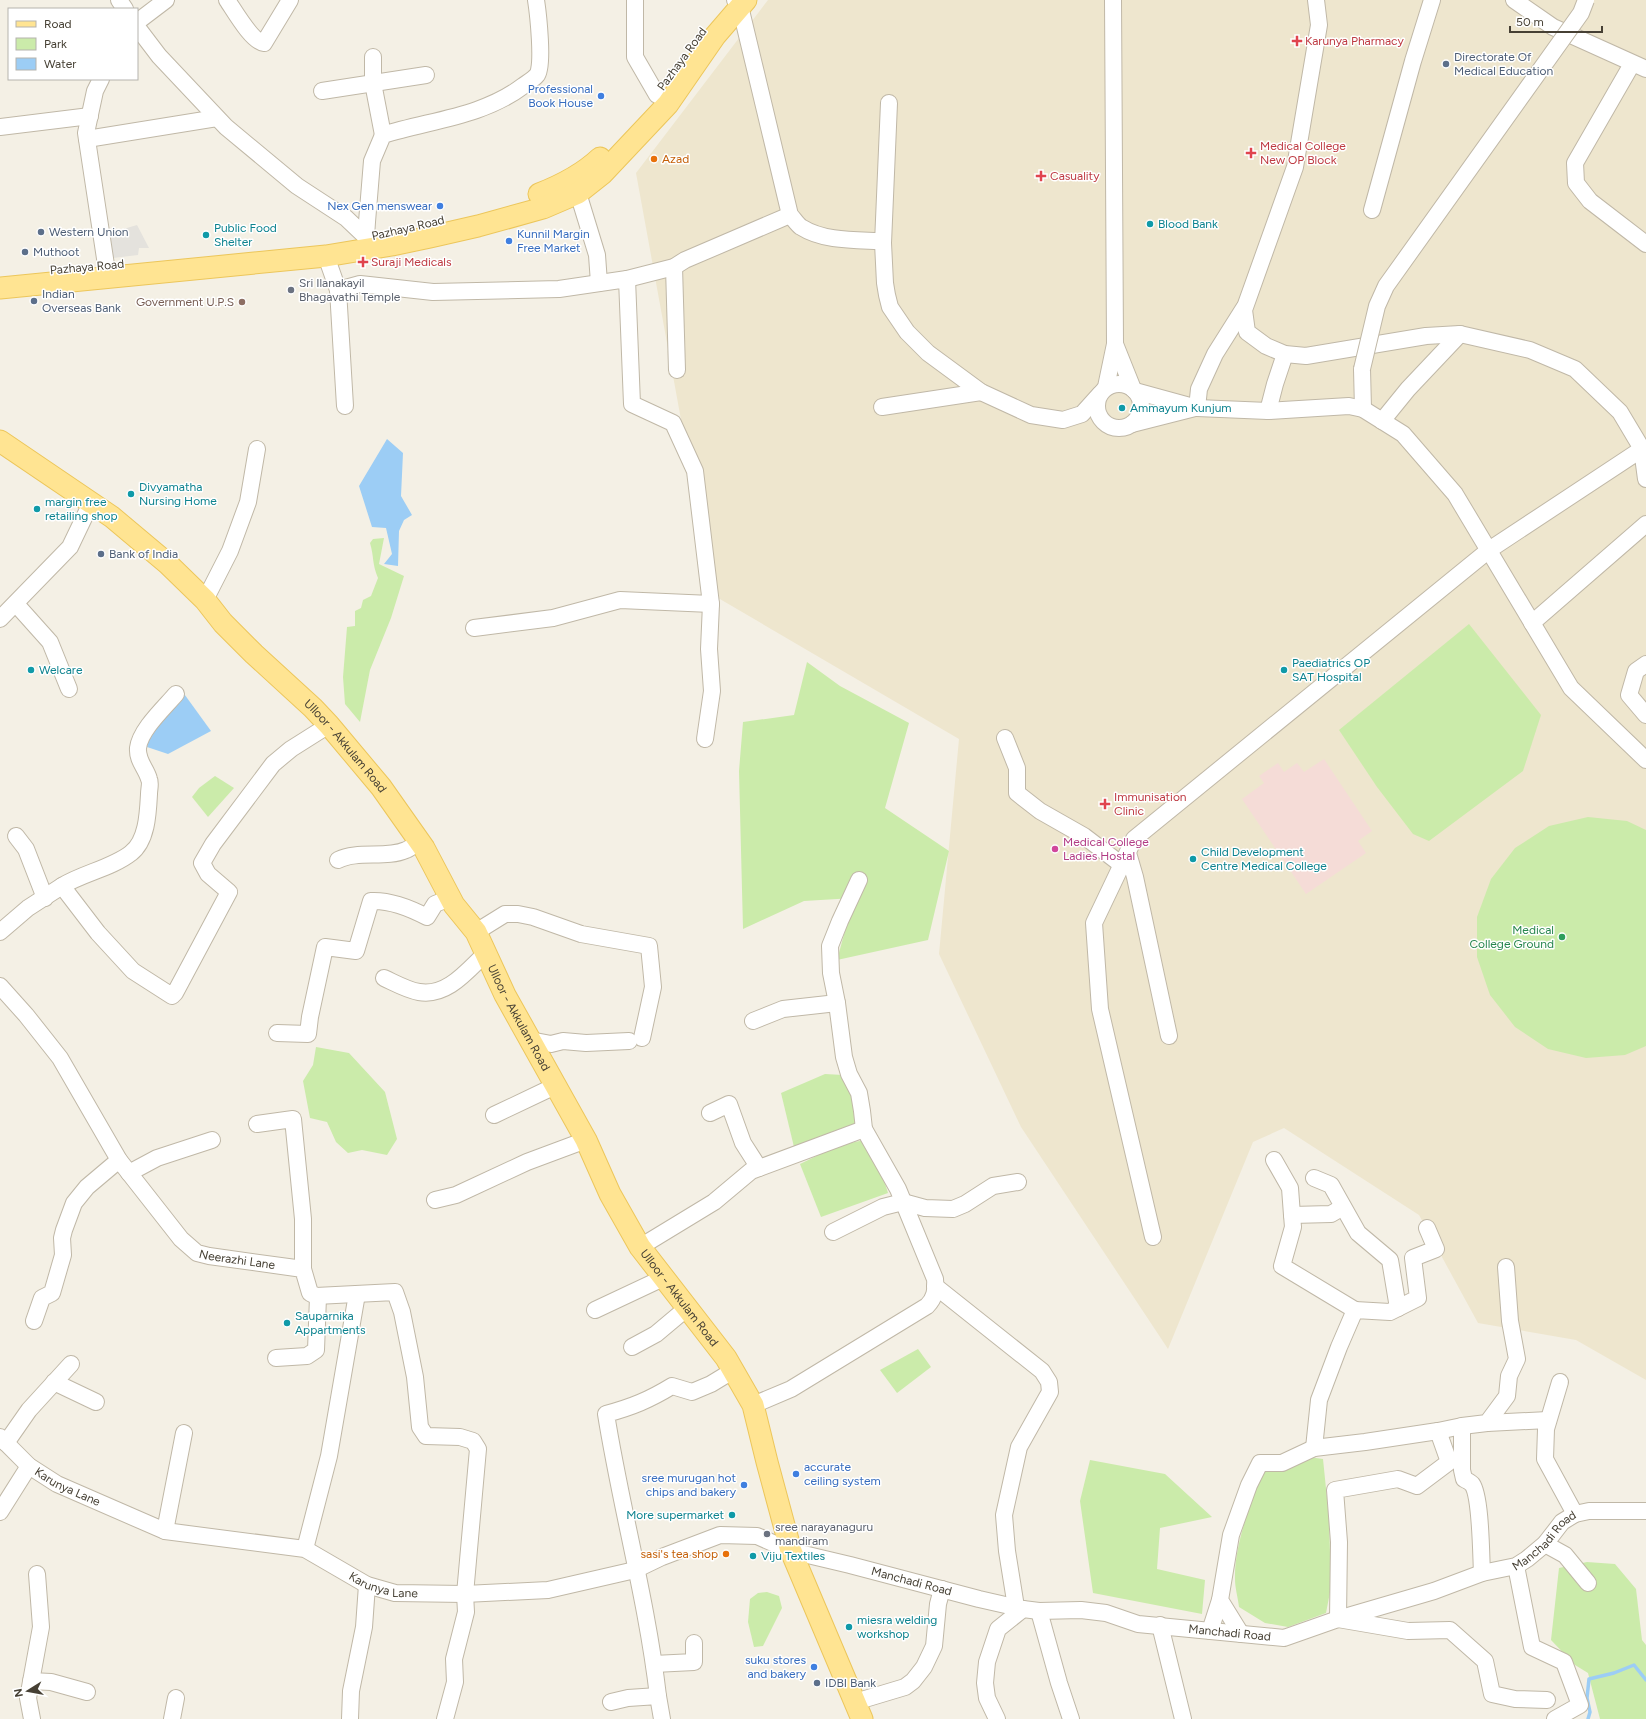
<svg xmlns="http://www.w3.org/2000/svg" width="1646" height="1719" font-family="Figtree,sans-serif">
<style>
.education{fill:#eee6ce}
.medical{fill:#f5dcd7}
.green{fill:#cbebaa}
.parking{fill:#e4e2dd}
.water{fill:#9ccdf5}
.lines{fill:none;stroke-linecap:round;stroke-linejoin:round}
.stream{stroke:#9ccdf5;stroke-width:3.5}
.minor-casing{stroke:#c0b8a7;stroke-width:18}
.major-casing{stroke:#ecc65b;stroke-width:23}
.minor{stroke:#fff;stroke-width:16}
.major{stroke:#ffe492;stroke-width:21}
.minor-bridge-casing{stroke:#c0b8a7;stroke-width:18;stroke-linecap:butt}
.minor-bridge{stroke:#fff;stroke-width:16}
.health-dot{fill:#e0444e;stroke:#fff;stroke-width:1.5}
.service-dot{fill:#5c6f8a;stroke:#fff;stroke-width:1.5}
.shop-dot{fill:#3f7fe0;stroke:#fff;stroke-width:1.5}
.food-dot{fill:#e8710a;stroke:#fff;stroke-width:1.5}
.culture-dot{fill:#0f9aa8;stroke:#fff;stroke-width:1.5}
.worship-dot{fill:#6b7280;stroke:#fff;stroke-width:1.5}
.education-dot{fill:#8d6e63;stroke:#fff;stroke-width:1.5}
.hotel-dot{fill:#d1479c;stroke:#fff;stroke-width:1.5}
.leisure-dot{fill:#2e9e5b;stroke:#fff;stroke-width:1.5}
.labels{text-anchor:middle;stroke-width:3;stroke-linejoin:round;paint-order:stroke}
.health-label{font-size:12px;fill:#be3a42;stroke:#fff;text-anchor:start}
.service-label{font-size:12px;fill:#4e5e75;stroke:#fff;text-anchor:start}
.street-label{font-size:12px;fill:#464034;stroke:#fff}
.shop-label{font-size:12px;fill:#366cbe;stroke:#fff;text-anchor:end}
.food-label{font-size:12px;fill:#c56008;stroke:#fff;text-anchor:start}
.culture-label{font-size:12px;fill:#0d838f;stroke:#fff;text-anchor:start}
.worship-label{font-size:12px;fill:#5b616d;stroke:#fff;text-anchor:start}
.education-label{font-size:12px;fill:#785e54;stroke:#fff;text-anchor:end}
.hotel-label{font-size:12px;fill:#b23c85;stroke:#fff;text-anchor:start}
.leisure-label{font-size:12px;fill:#27864d;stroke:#fff;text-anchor:end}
</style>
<rect width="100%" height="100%" fill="#f4f0e5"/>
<path class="education" d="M768,0h878v1380l-70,-40 -98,-17 -59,-108 -135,-87 -31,14 -85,207 -147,-222 -82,-173 20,-215 -246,-144 -77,-422z"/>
<path class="medical" d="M1324,759l48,72 -14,10 8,12 -60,41 -64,-95 22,-16 -5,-7 19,-13 6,9 13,-9 7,9z"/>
<g class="green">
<path d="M384,538l-5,26 25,12 -13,42 -21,52 -10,52 -15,-18 -2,-27 4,-50 8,-1v-15l6,-3 2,-8 8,-4 7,-18c-6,-14 -4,-22 -8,-35l3,-4z"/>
<path d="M1469,624l72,91 -18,56 -94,70 -16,-7 -36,-47 -38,-57z"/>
<path d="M807,662l33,24 69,37 -24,85 64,43 -21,89 -91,20 17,-62 -50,3 -61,28 -4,-158 4,-49 51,-7z"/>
<path d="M215,776l19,12 -26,29 -16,-20 7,-9z"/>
<path d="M1588,817l39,4 19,9v216l-21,9 -39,3 -38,-9 -33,-22 -25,-32 -13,-38v-40l14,-38 24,-31 34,-22z"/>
<path d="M316,1047l33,6 36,39 12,47 -10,16 -25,-5 -14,3 -12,-11 -9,-20 -17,-4 -7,-37 10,-16z"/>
<path d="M825,1074l18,1 10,23 8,26 -67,23 -13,-54z"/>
<path d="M864,1140l17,31 7,22 -67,24 -21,-53 37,-18z"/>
<path d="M918,1349l13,18 -34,26 -17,-23z"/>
<path d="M1309,1457l14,2 6,59 2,69 -5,26 -38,14 -23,-4 -26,-16c-1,-9 -4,-19 -4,-28 -1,-33 16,-78 28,-108h22z"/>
<path d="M1090,1460l75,14 47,43 -52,11 -3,41 48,11 -3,34 -109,-21 -13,-92z"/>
<path d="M1587,1562l28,2 21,25 6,51 4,5v74h-46l-12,-46 -13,-8 -24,-25 8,-72z"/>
<path d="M767,1592l12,4 3,12 -19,38 -9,1 -6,-25 2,-23 8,-6z"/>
</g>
<path class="parking" d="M137,225l12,23h-10l-1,7 -25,3 -3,-25z"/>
<g class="water">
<path d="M387,439l16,14 -2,43 11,19 -8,5 -5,11 -1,35 -14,-2 8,-10 -6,-26 -14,-1 -13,-41z"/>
<path d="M182,691l29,40 -43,23 -21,-7 5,-25z"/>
</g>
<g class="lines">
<path class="stream" d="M1588,1719l2,-7 -3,-14 2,-19 25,-6 20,-8 12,15"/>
<g class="minor-casing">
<g id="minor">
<path d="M119,0l6,9"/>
<path d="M227,0c7,10 25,42 37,43l26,-43"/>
<path d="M635,0v57l22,38"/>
<path d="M735,0l5,6 50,209c4,4 7,9 11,12 22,14 52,13 77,14l5,2 2,40 2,12 3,12 17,25 21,21 53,39 50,23 32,5 19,-6 18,-20"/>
<path d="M1316,0l3,25 -24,142 -51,143 3,22 19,14 19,8 21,2 120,-20 34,-2 70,16 45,19 45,43 22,37 4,30"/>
<path d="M1514,0l39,27 93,42"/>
<path d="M137,22l29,-22"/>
<path d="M137,27l22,29 67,71 71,59 49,32 20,19"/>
<path d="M373,57v26l10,52"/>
<path d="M1632,64l-57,99 1,20 14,18 56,43"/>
<path d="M101,79l-6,12 -9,42 20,132"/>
<path d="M322,91l104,-16"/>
<path d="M0,127l90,-11"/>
<path d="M87,139l130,-21"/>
<path d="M578,193l19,62 2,28"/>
<path d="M1372,210l41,-149 19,-61"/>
<path d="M883,243l6,-140"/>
<path d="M368,249l-2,-12 1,-15 5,-61 11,-26c47,-15 99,-18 140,-49 4,-3 11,-7 14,-11 7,-8 1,-62 -1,-75"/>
<path d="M326,256l12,34 22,-6 73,8 126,-3 68,-10 5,125 41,19 22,48 16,133 -91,-4 -67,18 -79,10"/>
<path d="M674,267l3,103"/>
<path d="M627,279l47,-12 11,-7 105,-45"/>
<path d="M338,290l7,116"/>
<path d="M1115,344l18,45"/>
<path d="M1362,369l1,40"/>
<circle cx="1119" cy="406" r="22"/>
<path d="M1106,387l9,-43 -2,-344"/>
<path d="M1135,391l62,17 71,3 81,-5 14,3 40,25 52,60 116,194 75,72"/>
<path d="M882,407l99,-15"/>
<path d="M1197,408l2,-19 16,-35 29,-46"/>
<path d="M1268,411l7,-27 10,-30"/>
<path d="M1382,421l26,-32 52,-55"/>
<path d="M1132,424l63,-16"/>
<path d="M205,600l25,-49 18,-49 9,-53"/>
<path d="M16,604l34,38 19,47"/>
<path d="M0,619l70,-72 21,-44"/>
<path d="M1532,623l114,-99"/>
<path d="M1646,664l-10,7 -7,24 17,20"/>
<path d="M1005,738l12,30v25l23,18 44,25 38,29"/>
<path d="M705,739l7,-48 -3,-42 2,-45"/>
<path d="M16,836l10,13 19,49"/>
<path d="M1128,853l7,24 34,159"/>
<path d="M338,860c20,-10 48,-1 68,-10 5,-2 9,-6 13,-9"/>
<path d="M62,886c21,-13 50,-18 69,-33 16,-12 17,-40 18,-59 0,-5 2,-11 0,-15 -3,-11 -12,-18 -11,-31 2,-18 26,-40 38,-54"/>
<path d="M0,932l28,-24 34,-22 36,47 35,38 39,25 3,-3 54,-101 -21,-18 -6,-11 11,-19 60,-80 18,-15 38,-24"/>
<path d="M476,932l29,-18h13l15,3 48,17 68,12 4,41 -11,51"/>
<path d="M384,978c11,5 23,12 35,14 28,5 48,-21 67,-39"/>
<path id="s1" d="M0,986l26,29 34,43 59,102 62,79 16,14 12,3 94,13 7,24 6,3 79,-4 7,20 13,65 5,50 6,9 34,1 13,4 5,8 -13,145 1,18 -12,47 1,23 -10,37"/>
<path d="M753,1021l30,-12 54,-6"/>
<path d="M277,1033l31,1 2,-17 15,-70 31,4 15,-50c20,-1 39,7 56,16l8,-13 15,-6"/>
<path d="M530,1040l21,4 12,-3 23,2 43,-2"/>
<path d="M710,1113l19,-9 14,39 16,25"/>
<path d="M494,1115l61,-29"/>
<path d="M257,1124l36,-5 10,100v50"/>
<path d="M1274,1160l16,28 2,27 1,12 -11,39 73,44"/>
<path d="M129,1173l28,-15 55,-18"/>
<path d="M1314,1178l17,7 27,48 32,27 8,48"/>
<path d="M435,1200l21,-5 71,-33 59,-22"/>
<path d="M1292,1215l39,-1 12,-7"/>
<path d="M833,1232l50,-25 20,-5 22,6 28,1 12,-5 28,-18 25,-4"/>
<path d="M1153,1237l-53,-228 -6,-86 40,-84 355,-289 153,-101"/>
<path d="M640,1247l74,-45 37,-31 113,-42"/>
<path d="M935,1286l107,85 7,11 1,10 -31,55 -15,68 3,36 9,56"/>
<path d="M595,1310l68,-32"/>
<path d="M34,1321l8,-23 10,-5 11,-38 -1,-17 2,-8 10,-27 13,-16 32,-27"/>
<path d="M632,1347l24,-13 31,-26"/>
<path d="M276,1358l31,-2 9,-6 2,-53"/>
<path d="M54,1382l42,20"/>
<path d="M1560,1382l-14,47 -1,30 30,55"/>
<path d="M753,1405l38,-16 136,-83c8,-8 9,-16 8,-27l-37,-90 -34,-60 -2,-18 -3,-18 -10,-19 -5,-17 -7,-54 -6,-30 -1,-27 10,-25 19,-41"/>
<path d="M1487,1423l61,-3"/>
<path d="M1462,1426v44l2,9c2,1 6,3 8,5 9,12 9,72 10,89"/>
<path d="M1438,1431l11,31 -32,24 -19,-7 -63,11 4,52 -1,77 70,12 42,-1 35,31 7,33 23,5 32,1"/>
<path id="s2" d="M0,1437l29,29 28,18 108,47 140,18 62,36 28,8 70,1 83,-4 87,-20 27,-13 58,-22 37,1 34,15 59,14 129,34 44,10 16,2 42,-1 25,3 32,11 146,14 54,-19 96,-28 48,-18 34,-7 11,-7 18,-15 17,-22 13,-8 14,-3h57"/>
<path d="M6,1443l23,-33 42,-46"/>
<path d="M1314,1448l5,-48 20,-53 16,-37 35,2 28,-14 -5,-40 23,-9 -9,-21"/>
<path d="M0,1512l29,-46"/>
<path d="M165,1531l19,-98"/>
<path d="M1545,1544l20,11 23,28"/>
<path d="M305,1549l24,-93 28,-162"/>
<path d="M1516,1566l16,81 32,15 16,43 -25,14"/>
<path d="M1039,1611l20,72 12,36"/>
<path d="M1160,1625l23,94"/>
<path d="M1210,1631l10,-31"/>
<path d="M1241,1634l-21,-34 11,-65 18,-50 11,-22h22l32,-15 51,-6 73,-11 24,-5 25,-3 20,-27 2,-20 8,-17 -7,-38 -4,-54"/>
<path d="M654,1664l40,-2v-19"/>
<path d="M31,1681l20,1 36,10"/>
<path d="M658,1696c-11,-95 -37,-188 -52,-282 26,-7 43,-14 66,-28l20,6 19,-8 23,-14"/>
<path d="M611,1702l17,-4 30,-2 4,23"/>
<path d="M855,1702l50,-15 8,-6 11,-14 10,-21 4,-42 4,-15"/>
<path d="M32,1719l-4,-21 13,-71 -4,-53"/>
<path d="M172,1719l4,-21"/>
<path d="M350,1719l1,-28 13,-64 3,-42"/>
<path d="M997,1719l-10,-21 -2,-15 2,-21 11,-33 25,-20"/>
</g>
</g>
<g class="major-casing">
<g id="major">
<path d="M539,194c23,-9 43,-19 61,-36"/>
<path d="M0,288l326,-32 66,-11 38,-8 48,-11 65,-18 35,-15 24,-19 66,-70 47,-68 31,-36"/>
<path id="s3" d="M0,441l112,76 56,47 37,36 18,23 31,31 59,54 16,17 52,62 43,61 30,57 22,27 29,63 81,145 24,54 30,53 86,111 27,47 14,57 24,89 71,168"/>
</g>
</g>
<use href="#minor" class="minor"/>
<use href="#major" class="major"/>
<g class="minor-bridge-casing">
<path id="minor-bridge" d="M1362,369l15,-63 9,-20 195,-273 5,-13"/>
</g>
<use href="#minor-bridge" class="minor-bridge"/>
</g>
<g class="health-dot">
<path d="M1295 35h4v4h4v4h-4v4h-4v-4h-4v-4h4z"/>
<path d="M1249 147h4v4h4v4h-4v4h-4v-4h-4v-4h4z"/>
<path d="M1039 170h4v4h4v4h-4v4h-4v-4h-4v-4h4z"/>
<path d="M361 256h4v4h4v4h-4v4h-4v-4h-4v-4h4z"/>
<path d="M1103 798h4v4h4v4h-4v4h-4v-4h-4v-4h4z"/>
</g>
<g class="service-dot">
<circle cx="1446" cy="64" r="4"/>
<circle cx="41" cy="232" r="4"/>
<circle cx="25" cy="252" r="4"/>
<circle cx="34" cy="301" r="4"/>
<circle cx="101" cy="554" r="4"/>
<circle cx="817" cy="1683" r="4"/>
</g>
<g class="shop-dot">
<circle cx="601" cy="96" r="4"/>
<circle cx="440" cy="206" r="4"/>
<circle cx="509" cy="241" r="4"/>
<circle cx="796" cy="1474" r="4"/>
<circle cx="744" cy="1485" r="4"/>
<circle cx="814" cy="1667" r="4"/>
</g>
<g class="food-dot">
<circle cx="654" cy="159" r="4"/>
<circle cx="726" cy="1554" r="4"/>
</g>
<g class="culture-dot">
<circle cx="1150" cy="224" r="4"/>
<circle cx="206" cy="235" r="4"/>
<circle cx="1122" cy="408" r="4"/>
<circle cx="131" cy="494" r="4"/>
<circle cx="37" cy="509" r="4"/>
<circle cx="31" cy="670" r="4"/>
<circle cx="1284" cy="670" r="4"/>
<circle cx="1193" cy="859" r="4"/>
<circle cx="287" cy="1323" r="4"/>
<circle cx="732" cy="1515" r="4"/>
<circle cx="753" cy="1556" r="4"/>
<circle cx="849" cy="1627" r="4"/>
</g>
<g class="worship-dot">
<circle cx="291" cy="290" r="4"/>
<circle cx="767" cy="1534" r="4"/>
</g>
<circle class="education-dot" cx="242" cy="302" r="4"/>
<circle class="hotel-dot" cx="1055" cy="849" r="4"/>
<circle class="leisure-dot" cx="1562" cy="937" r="4"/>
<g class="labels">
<g class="health-label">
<text x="1305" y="45">Karunya Pharmacy</text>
<text x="1260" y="150">Medical College<tspan x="1260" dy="14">New OP Block</tspan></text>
<text x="1050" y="180">Casuality</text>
<text x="371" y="266">Suraji Medicals</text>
<text x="1114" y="801">Immunisation<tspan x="1114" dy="14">Clinic</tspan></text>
</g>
<g class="service-label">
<text x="1454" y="61">Directorate Of<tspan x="1454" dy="14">Medical Education</tspan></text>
<text x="49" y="236">Western Union</text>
<text x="33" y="256">Muthoot</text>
<text x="42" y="298">Indian<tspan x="42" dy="14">Overseas Bank</tspan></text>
<text x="109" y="558">Bank of India</text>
<text x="825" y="1687">IDBI Bank</text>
</g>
<g class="street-label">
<text transform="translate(682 59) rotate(-54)" y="4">Pazhaya Road</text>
<text transform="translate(408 228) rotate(-13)" y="4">Pazhaya Road</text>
<text transform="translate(87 267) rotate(-5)" y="4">Pazhaya Road</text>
<text dy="4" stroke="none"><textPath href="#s3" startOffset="463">Ulloor - Akkulam Road</textPath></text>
<text dy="4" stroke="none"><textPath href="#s3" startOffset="787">Ulloor - Akkulam Road</textPath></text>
<text dy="4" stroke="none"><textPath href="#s1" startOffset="374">Neerazhi Lane</textPath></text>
<text dy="4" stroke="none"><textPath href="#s3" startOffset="1111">Ulloor - Akkulam Road</textPath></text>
<text dy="4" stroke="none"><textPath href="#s2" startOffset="85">Karunya Lane</textPath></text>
<text dy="4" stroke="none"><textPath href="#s2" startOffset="1627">Manchadi Road</textPath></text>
<text dy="4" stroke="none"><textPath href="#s2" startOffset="967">Manchadi Road</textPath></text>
<text dy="4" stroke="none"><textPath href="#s2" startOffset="421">Karunya Lane</textPath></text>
<text dy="4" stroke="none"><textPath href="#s2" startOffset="1291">Manchadi Road</textPath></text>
</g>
<g class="shop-label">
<text x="593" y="93">Professional<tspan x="593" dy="14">Book House</tspan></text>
<text x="432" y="210">Nex Gen menswear</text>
<text x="517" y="238" text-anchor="start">Kunnil Margin<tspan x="517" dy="14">Free Market</tspan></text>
<text x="804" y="1471" text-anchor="start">accurate<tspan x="804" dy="14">ceiling system</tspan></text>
<text x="736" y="1482">sree murugan hot<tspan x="736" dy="14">chips and bakery</tspan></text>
<text x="806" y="1664">suku stores<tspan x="806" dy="14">and bakery</tspan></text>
</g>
<g class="food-label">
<text x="662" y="163">Azad</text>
<text x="718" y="1558" text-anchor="end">sasi's tea shop</text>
</g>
<g class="culture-label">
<text x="1158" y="228">Blood Bank</text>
<text x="214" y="232">Public Food<tspan x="214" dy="14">Shelter</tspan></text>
<text x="1130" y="412">Ammayum Kunjum</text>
<text x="139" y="491">Divyamatha<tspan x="139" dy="14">Nursing Home</tspan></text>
<text x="45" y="506">margin free<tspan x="45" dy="14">retailing shop</tspan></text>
<text x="1292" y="667">Paediatrics OP<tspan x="1292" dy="14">SAT Hospital</tspan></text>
<text x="39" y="674">Welcare</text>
<text x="1201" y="856">Child Development<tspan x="1201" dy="14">Centre Medical College</tspan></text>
<text x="295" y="1320">Sauparnika<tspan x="295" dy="14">Appartments</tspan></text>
<text x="724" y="1519" text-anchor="end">More supermarket</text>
<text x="761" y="1560">Viju Textiles</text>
<text x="857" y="1624">miesra welding<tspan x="857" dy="14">workshop</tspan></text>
</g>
<g class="worship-label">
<text x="299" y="287">Sri Ilanakayil<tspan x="299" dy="14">Bhagavathi Temple</tspan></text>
<text x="775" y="1531">sree narayanaguru<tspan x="775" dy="14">mandiram</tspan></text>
</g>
<g class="education-label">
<text x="234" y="306">Government U.P.S</text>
</g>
<g class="hotel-label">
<text x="1063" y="846">Medical College<tspan x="1063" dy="14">Ladies Hostal</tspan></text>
</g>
<g class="leisure-label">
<text x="1554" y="934">Medical<tspan x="1554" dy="14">College Ground</tspan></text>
</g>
</g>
<rect x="8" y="8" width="130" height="72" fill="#ffffff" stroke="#b5b3ae"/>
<rect x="16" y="21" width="20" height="6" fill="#ffe492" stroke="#b5b3ae"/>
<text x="44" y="28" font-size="12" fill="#464034">Road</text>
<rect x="16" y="38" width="20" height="12" fill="#cbebaa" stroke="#b5b3ae"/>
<text x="44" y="48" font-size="12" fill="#464034">Park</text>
<rect x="16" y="58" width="20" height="12" fill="#9ccdf5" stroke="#b5b3ae"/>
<text x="44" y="68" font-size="12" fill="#464034">Water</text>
<g transform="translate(28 1691) rotate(259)" stroke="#ffffff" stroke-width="3" paint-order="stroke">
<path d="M0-3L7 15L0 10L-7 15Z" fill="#464034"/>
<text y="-6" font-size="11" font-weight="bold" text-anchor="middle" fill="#464034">N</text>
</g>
<path d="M1510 26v6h92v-6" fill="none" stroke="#464034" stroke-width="2"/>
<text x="1516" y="26" font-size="12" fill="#464034" stroke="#ffffff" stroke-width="3" paint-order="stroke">50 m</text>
</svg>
